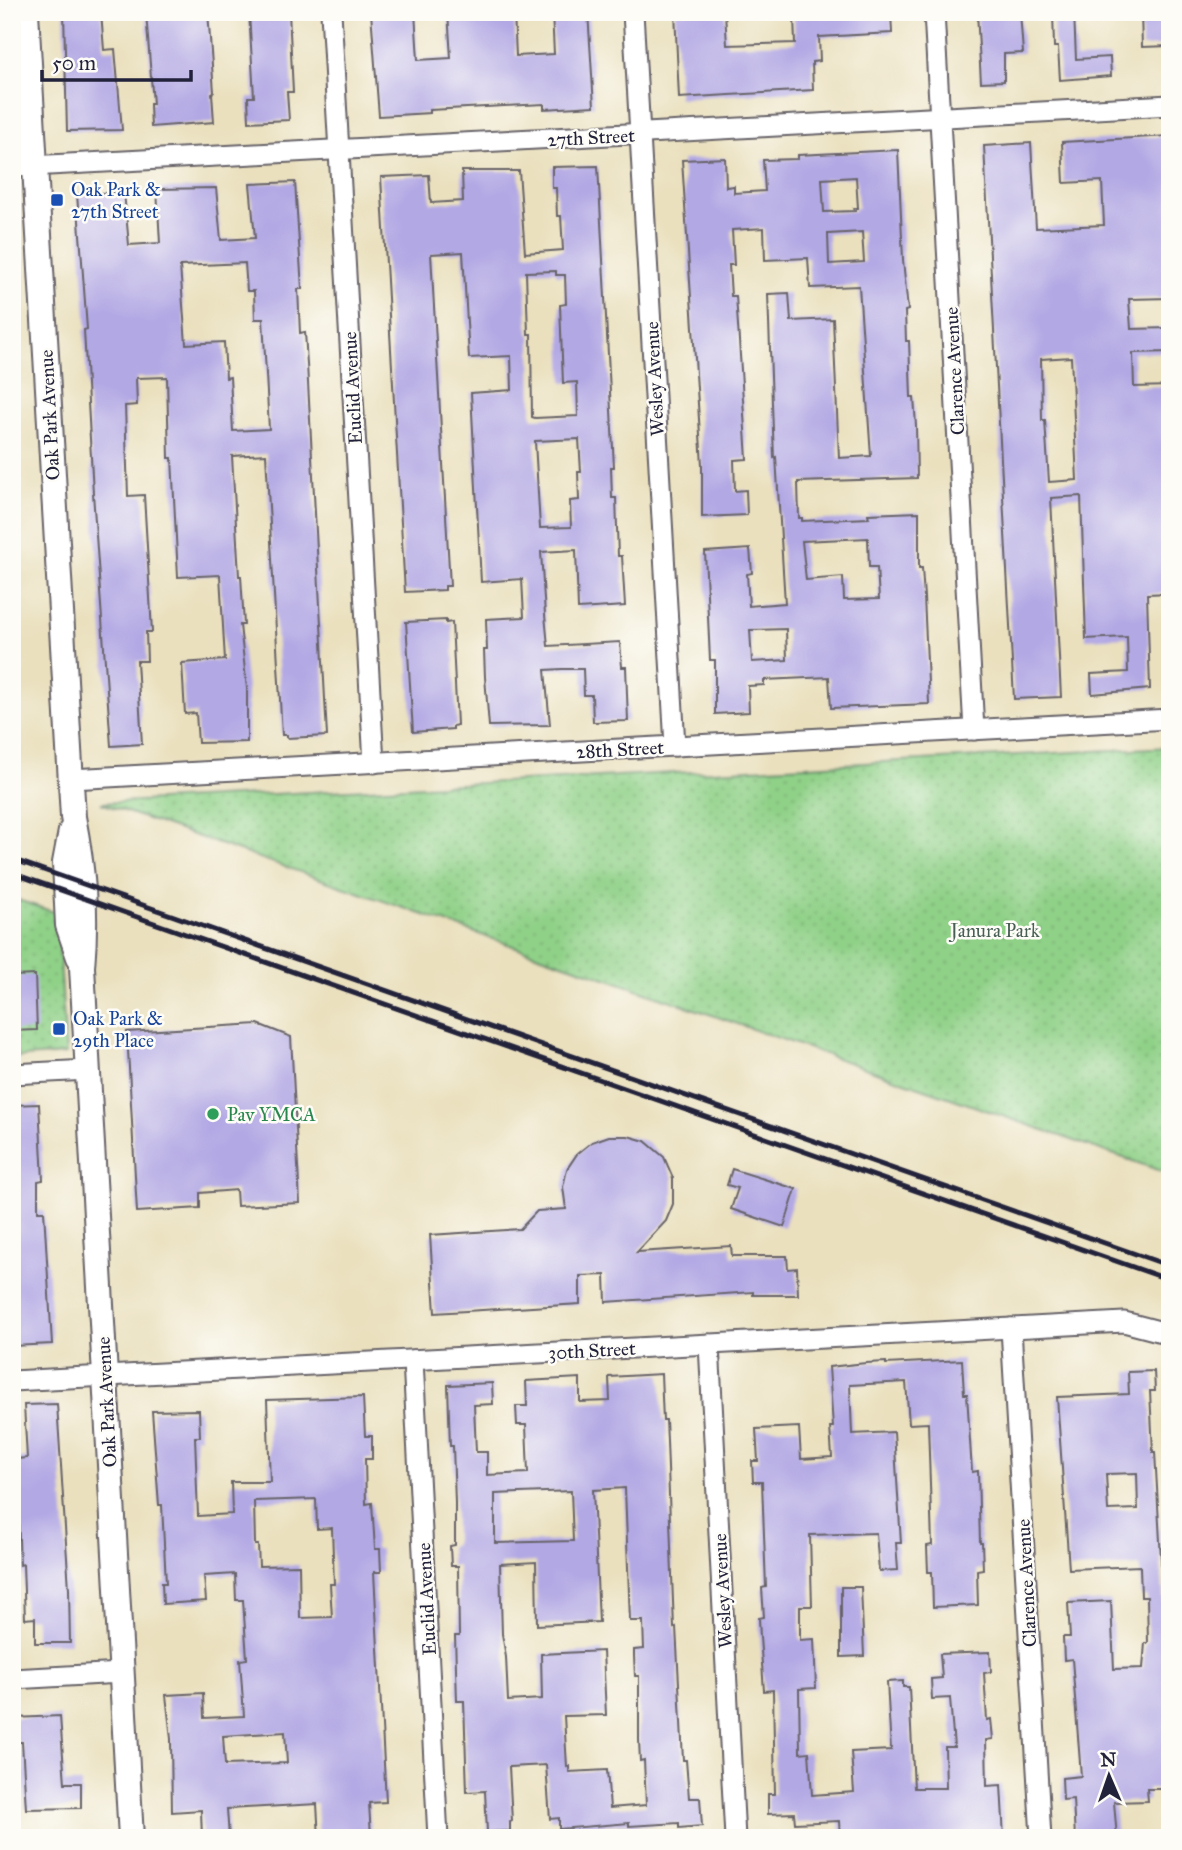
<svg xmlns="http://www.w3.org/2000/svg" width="1182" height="1850" font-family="'IM FELL Great Primer',serif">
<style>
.park{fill:url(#park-dots);stroke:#597a62;stroke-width:2}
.building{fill:#b2a8e4;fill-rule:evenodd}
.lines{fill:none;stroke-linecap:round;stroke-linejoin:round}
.minor-casing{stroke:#686469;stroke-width:23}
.tertiary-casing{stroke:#686469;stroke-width:28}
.minor{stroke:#fff;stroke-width:19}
.tertiary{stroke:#fff;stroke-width:24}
.rail{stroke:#22223b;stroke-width:5}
.transit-dot{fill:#1a4fb4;stroke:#fdfcf7;stroke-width:2.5}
.leisure-dot{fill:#2e9e5b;stroke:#fdfcf7;stroke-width:2.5}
.labels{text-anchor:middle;stroke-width:5;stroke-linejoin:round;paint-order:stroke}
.street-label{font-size:19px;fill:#22223b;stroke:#fdfcf7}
.transit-label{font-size:19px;fill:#164399;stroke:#fdfcf7;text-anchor:start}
.park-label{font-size:19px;fill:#485f56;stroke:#fdfcf7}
.leisure-label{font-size:19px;fill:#27864d;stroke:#fdfcf7;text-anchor:start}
</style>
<defs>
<pattern id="park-dots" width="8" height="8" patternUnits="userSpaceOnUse" patternTransform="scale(1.75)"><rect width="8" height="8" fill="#90d188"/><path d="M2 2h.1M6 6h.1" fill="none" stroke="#7cb376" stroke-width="1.8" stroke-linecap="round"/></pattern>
</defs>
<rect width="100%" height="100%" fill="#fdfcf7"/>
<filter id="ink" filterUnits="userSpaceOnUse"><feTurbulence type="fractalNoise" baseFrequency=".0143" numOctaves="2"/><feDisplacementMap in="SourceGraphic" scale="14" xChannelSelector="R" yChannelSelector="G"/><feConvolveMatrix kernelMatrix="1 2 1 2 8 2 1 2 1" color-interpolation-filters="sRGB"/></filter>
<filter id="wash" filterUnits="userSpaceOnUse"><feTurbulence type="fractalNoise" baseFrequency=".00686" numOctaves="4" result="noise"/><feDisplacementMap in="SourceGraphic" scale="28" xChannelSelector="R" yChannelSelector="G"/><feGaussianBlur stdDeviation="1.57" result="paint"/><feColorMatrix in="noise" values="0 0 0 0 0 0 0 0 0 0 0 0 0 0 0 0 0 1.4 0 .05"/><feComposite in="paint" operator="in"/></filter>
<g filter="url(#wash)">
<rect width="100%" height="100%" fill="#eae0be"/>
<g class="park">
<path d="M1170,747v427l-1069,-371z"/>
<path d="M12,898l45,15 9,141 -54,4z"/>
</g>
<g id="blocks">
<g class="building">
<path d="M64,12h37l3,38 11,-1 7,81 -55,1z"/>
<path d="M146,12h62l6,80 -2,1 2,29 -63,5 -1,-23h3z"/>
<path d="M249,12h40l4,80h-6l2,28 -40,2 -1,-25h6z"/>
<path d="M371,12h44l3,48 33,-2 -3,-46h66l2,44 38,-2 -2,-42h36l6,94 -50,3v-5l-114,6v3l-51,3z"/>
<path d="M675,12h50l2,33 68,-2 -1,-26 47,-2v-3h50l1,21 -73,4 1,24 -8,1 1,28 -134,8z"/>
<path d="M977,12h43l3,41 -19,1v27l-23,1z"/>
<path d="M1053,12h21l2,47 34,-2 1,19 -51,4 -2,-33h-4z"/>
<path d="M1141,12h29v34l-28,1z"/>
<path d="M1170,136v162l-41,1 2,30 39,-1v24l-37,1 1,34 36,-1v207l-23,1 3,95 -58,5 -1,-20 37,-2 -1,-35 -41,2 -5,-143 -30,2 10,199 -47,2 -30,-553 47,-3 5,85 68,-3 -2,-44 -38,2 -2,-41zM1071,357l6,123 -28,2 -4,-62h-3l-1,-61z"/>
<path d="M898,150l5,110 5,50 -3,1 1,30h3l2,56h3l2,29 1,52 -119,4 1,36h3v3l67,-3 -1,-4 51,-2v56h3l2,29 5,107 -98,4 -2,-31 -65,3v5l-16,1 1,26 -34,2v-54h-5l-5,-108 45,-3 2,24 -5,1 2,32 36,-3 -9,-146 -2,1 -6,-164 21,-1 2,28 42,-2 6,139 32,-2 -12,-170 -49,2 -2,-30 -43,2 -1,-32 -32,2 2,35h-5l2,31h5l11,163 -13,1 1,31 11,-1 1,25 -45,2v-52l-20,-305 43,-2 1,29 8,-1v7l31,-2 -2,-31 35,-1v-4zM856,177l2,31h-4l1,3 -31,1 -2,-33zM862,232l2,30 -35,2 -1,-30zM868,538l1,29h8l2,32 -35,1 -1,-23 -37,3 -4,-39zM786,629l1,31 -35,2 -2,-32z"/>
<path d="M598,166l16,301h-3l1,31h4l2,58h4l3,50 -47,3 -2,-59 -35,2 4,63 3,31 72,-4 2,25h4l2,54 -35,1 -1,-27h-8l-1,-26h-21l-17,1 5,55 -61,1 -4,-49 -1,-27h3l-1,-31 38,-2 -2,-38 -41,3 -10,-189 41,-3 -1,-34 -42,2 -6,-106 -32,2 19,332h-5v4l-40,2 -24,-415 48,-2 2,28 32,-2 -1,-30h57l6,82 38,-3 -2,-34h-4l-1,-28h-4v-21zM556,271v4h9l1,29 -6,1 3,78 14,-1 1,34 -43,2 -3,-1 -1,-83h-3l-2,-62zM579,439l2,33h-3l1,28 -9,1 1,26 -31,1 -5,-87z"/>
<path d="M295,182l7,107h-4l2,44 5,-1 2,32 20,372 -40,2v-3h-5l-16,-281 -34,2 7,120h2l3,49h-4l7,64v53l-49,1 -2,-30 -11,1 -3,-51 43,-3 -5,-85 -42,2 -6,-119h-3l-2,-81 -31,1 1,27 -12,1 3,90 16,-1 8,137h-6l1,29h-10l5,83 -31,2 -18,-253 -9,-163 3,-1 -10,-135 47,-2 5,53 31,-2 -3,-54 59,-1 5,52 34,-2 -5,-54zM245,263l2,28h7l1,28h8l6,110 -36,2 -3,-54 -4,1 -2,-36 -38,2 -6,-78z"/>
<path d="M446,620v3l6,-1 5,103 -4,1v3l-40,3 -7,-110z"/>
<path d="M35,975l2,55 -25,1v-55z"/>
<path d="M258,1024l33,13 9,166 -63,3 -1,-16 -36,3v15l-63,4 -10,-180z"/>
<path d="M39,1104l4,76 -5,1v30h6l8,133 -40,2v-241z"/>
<path d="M609,1136h19l17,5 19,16 9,21v26l-7,17 -29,31 94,-6 1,10h55l1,13 9,-1 1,27h-45v-3l-147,10 -1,-27 -25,1v28l-145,9 -5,-78 90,-6 17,-18 29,-2 -3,-22 4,-18 10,-15 15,-12z"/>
<path d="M732,1169l64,20 -12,38 -53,-18 7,-21 -11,-3z"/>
<path d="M962,1360l2,34h3l5,78 6,-1 2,72h2l1,26 -6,1 1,35 -45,2 -1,-35h-4l-1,-26 5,-1 -4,-122 -19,1 -3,-42 -56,3 2,49 42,-2 7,111h-5l2,27 -19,1 -3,-38 -66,2 2,71h-12v34l14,-1 2,49 -17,1 1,64 9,-1 3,43 42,-3 -3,-40 40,-2 -4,-68 16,-1v6h6l5,101h32l-1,-41h9l-4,-49 -18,1 -1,-20 11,-1 -2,-24 50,-2 1,20 -7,1 3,47 4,-1 2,20 -7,1 1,46 14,-1 3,53h-164l-1,-17 -44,2 -1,-10 -26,1v-20h7l-2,-104 -9,1 -4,-54 -1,-19 5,-1 -2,-29 4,-1 -4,-105h-9l-1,-21h6l-2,-32 43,-2 2,32 31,-2 -2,-30h3l-4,-60 37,-4 20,-1v2z"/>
<path d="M1154,1371l1,20h-5l2,41 1,20h2l9,161h2l4,176h-23l1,12 -34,1 3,36h-42l-2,-39 -10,1 -1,-22 19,-2 -9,-117 -8,1 -1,-23h7l-2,-34 43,-2 3,68 29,-1 2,-25h3l-1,-46h-6l-1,-31 -71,3 -12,-172 72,-3 -1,-22zM1137,1473l1,36 -30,1 -2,-36z"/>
<path d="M661,1374l2,46h3l1,21 7,187 2,-1 7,133h3l3,38h11l2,28 -23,2v-5l-50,3v-3l-70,6v-11l-9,1 -4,-54 -37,2 3,54 -2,1v9l-23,1 -2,-41 -18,1 -3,-91h-7l-2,-65h4l-1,-70h-7l-1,-20 5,-1v-42l-2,-57h-3l-2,-61 44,-2 1,21 -19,1 2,47h11v23l41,-2 -2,-48h-9l-1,-19h11l-1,-25 54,-3v24l30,-1 -1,-24zM625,1488l5,133h13l1,28 -10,1v6l1,20h4v64l1,21 4,-1 2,45 -36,3 -3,-38 -38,2v-6l-2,1 -3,-51 42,-1 -3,-64 -62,3 1,45 -34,2 -2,-44 -4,-23 -2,-70 36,-2 1,63 62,-3 -6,-132zM571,1491l2,50 -78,2v-49z"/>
<path d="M363,1397l2,39h7v23h-7l1,45 6,-1 3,46h5l1,23h-7l12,230 -17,1 2,34 -52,1 -2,-34 -90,5 2,29h-27l-1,-28 -29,2 -1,-73 -5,-44 37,-2 1,25 40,-2 -4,-56 7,-1 -4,-59h-7l-1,-26 -31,2 2,25 -43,3 -1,-21h4l-4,-78h-3l-7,-94 47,-1 1,27h-5l3,79 34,-2 -1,-32h39l-3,-82zM316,1499l1,30 15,-1 2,56h-4l2,33 -32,1 -1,-53 -40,1 -1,-21h-3l-1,-44zM285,1732l2,31 -62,2 -2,-29z"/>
<path d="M57,1404l12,185 1,54h-35v-25l-10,1 -2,-55 -3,1 -4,-106 11,-1 -3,-53z"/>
<path d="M841,1587h20l3,69 -23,1z"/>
<path d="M60,1716l5,67h16v25l-55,1 -4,-67h-6l-2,-24z"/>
</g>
</g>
</g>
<g filter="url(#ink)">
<use href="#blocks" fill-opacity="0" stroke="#686469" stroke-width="2"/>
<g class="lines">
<g class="minor-casing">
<g id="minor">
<path d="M331,12l43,751"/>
<path d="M633,12l42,734"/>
<path d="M934,12l40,718"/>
<path d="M12,167l1158,-62"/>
<path d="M71,779l1099,-60"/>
<path d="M12,1074l76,-4"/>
<path d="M1011,1328l30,510"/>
<path d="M709,1344l26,494"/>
<path d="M413,1360l25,478"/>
<path d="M12,1381l1112,-59 46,12"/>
<path d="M12,1679l110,-6"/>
</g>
</g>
<g class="tertiary-casing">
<g id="tertiary">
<path d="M26,12l47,805c10,52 14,97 9,150l49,871"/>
<path d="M71,831l-6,32 3,62 11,32"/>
</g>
</g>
<use href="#minor" class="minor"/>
<use href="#tertiary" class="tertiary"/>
<g class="rail">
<path d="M12,859l1158,407"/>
<path d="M12,873l1158,407"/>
</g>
</g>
</g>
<g class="transit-dot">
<rect x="50" y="193" width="14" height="14" rx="3.5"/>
<rect x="52" y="1022" width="14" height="14" rx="3.5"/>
</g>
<circle class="leisure-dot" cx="213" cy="1114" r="7"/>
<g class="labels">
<g class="street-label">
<text transform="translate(591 137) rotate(-3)" y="7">27th Street</text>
<text transform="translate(954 371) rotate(-93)" y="7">Clarence Avenue</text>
<text transform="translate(654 379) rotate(-93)" y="7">Wesley Avenue</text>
<text transform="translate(352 388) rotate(-93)" y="7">Euclid Avenue</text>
<text transform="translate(49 415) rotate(-93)" y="7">Oak Park Avenue</text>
<text transform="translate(620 749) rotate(-3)" y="7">28th Street</text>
<text transform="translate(592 1350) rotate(-3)" y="7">30th Street</text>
<text transform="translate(106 1402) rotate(-93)" y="7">Oak Park Avenue</text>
<text transform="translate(1026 1583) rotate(-93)" y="7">Clarence Avenue</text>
<text transform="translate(722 1591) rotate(-93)" y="7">Wesley Avenue</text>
<text transform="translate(426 1599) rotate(-93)" y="7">Euclid Avenue</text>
</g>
<g class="transit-label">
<text x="71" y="196">Oak Park &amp;<tspan x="71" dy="22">27th Street</tspan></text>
<text x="73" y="1025">Oak Park &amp;<tspan x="73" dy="22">29th Place</tspan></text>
</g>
<g class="park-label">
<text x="995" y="937">Janura Park</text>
</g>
<g class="leisure-label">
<text x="227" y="1121">Pav YMCA</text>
</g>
</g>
<rect width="1182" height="1850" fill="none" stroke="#fdfcf7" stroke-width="42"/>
<g transform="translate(1109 1776) rotate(358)" stroke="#fdfcf7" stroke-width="5" paint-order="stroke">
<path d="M0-5L12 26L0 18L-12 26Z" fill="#22223b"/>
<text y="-10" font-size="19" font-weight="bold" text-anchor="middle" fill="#22223b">N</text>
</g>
<path d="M42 70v10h149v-10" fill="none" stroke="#22223b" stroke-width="3.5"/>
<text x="52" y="70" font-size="21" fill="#22223b" stroke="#fdfcf7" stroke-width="5" paint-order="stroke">50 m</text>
</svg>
